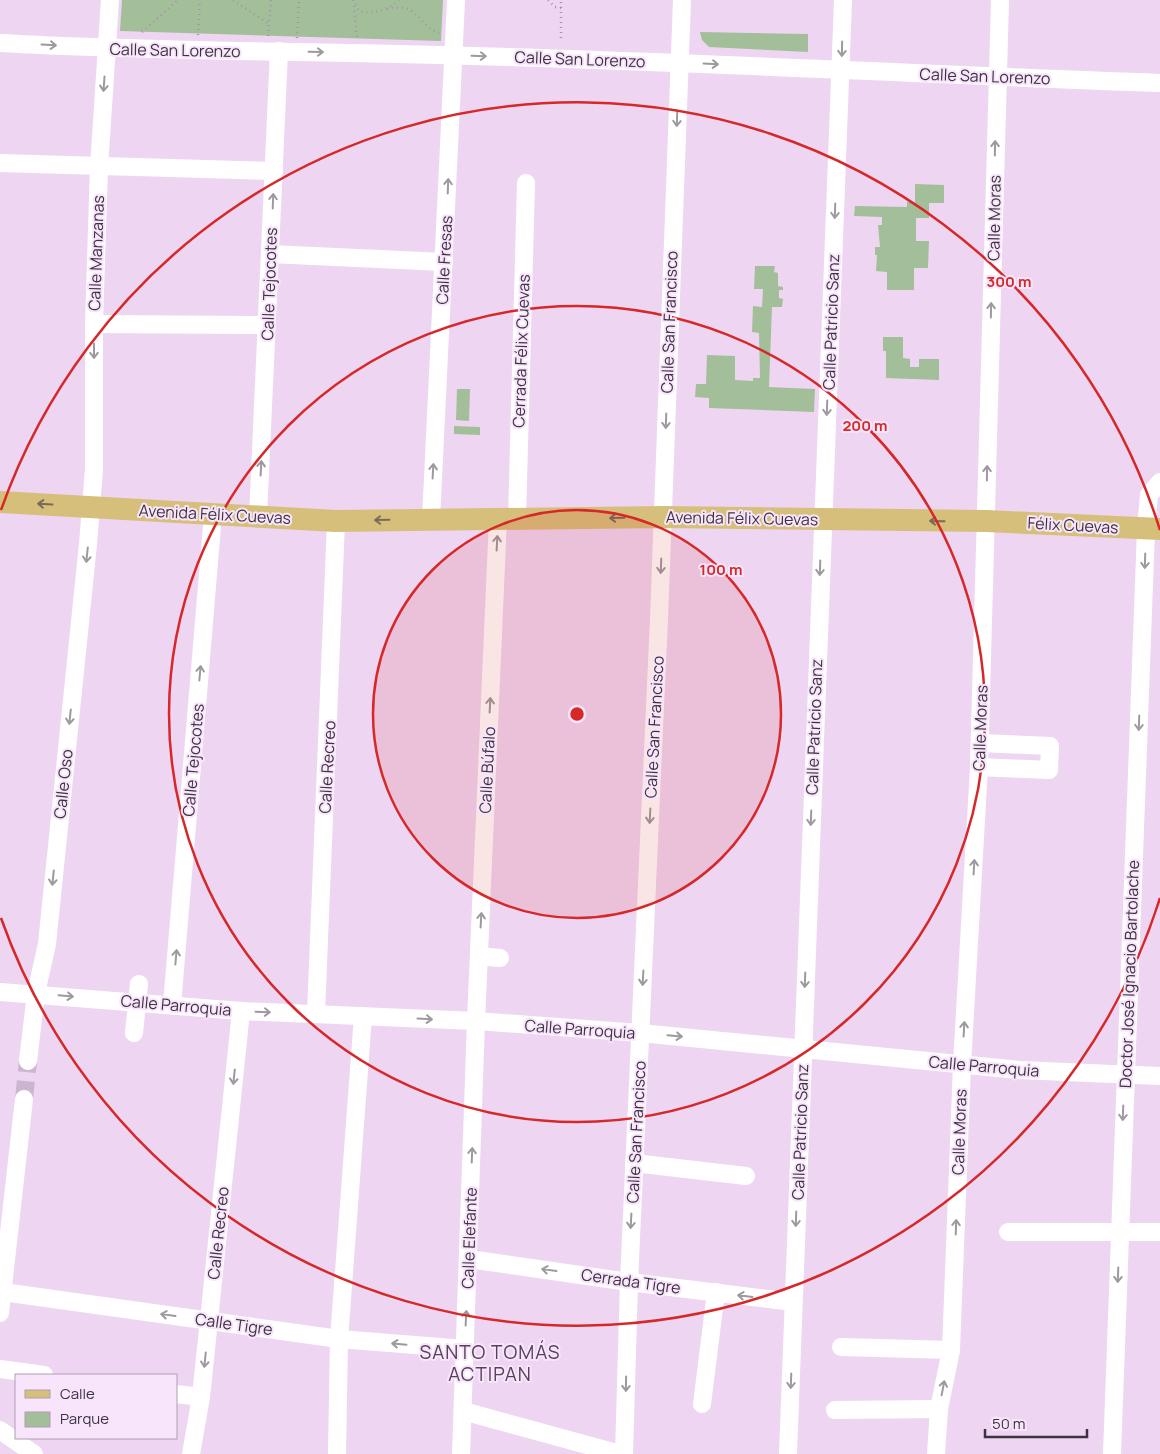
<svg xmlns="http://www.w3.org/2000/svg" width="1160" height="1454" font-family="Manrope,sans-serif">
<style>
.green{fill:#a2bf99}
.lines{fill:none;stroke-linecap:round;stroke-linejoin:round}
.minor-tunnel{stroke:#cbb5cf;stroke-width:18;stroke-dasharray:18 9;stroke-linecap:butt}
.path{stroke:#a794aa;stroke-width:2.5;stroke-dasharray:1 4;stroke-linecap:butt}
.minor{stroke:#fff;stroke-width:18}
.major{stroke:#d6bf7b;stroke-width:22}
.oneway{stroke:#9e999f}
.oneway2{stroke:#7a6b57}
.ring{fill:none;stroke:#d62828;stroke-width:2.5}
.labels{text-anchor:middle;stroke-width:4;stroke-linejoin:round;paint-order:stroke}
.street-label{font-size:16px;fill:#3d333f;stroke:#f8e5fc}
.quarter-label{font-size:19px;letter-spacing:1px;fill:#554159;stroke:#f8e5fc}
.centre{fill:#d62828;stroke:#f8e5fc;stroke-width:2.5}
.ring-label{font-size:15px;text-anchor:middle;font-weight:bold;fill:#d62828;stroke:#f8e5fc;stroke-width:4;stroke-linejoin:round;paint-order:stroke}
</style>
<rect width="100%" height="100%" fill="#eed6f3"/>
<g class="green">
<path d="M122,0h321l-2,41 -321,-10z"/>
<path d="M700,32l108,2v18l-99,-5 -7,-7z"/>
<path d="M915,184l29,1v18h-15v15h-13v23h13l-1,27h-14v22h-27v-18l-11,-1 1,-16h-2v-8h5l-2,-22h4v-8l-28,-1 1,-10 52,1v-5h8z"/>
<path d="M755,266h20l-1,6 4,1v13l5,1v3h-4v8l4,1 -1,8h-10l-3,80 46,2 -1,23 -105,-4v-10l-14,-1 1,-13h10l1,-29 28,1v24l18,1v-3h7l-1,-45 -7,-1 1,-26 9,1 1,-18h-9z"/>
<path d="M883,337h20v21l7,1v8h9v-8h20v21l-53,-2v-27h-3z"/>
<path d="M457,389h13l-1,32 -13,-1z"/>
<path d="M454,426l26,1v8l-26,-1z"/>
</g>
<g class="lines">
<path class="minor-tunnel" d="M24,1099l4,-38"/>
<g class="path">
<path d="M233,0l36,24"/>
<path d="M353,0l6,11c16,4 27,-1 40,-11"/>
<path d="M548,0l7,7 6,1"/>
<path d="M354,6l3,31"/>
<path d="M387,9c30,-9 31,17 52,24"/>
<path d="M142,32l36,-32"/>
<path d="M198,35l2,-35"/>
<path d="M268,36l3,-36"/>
<path d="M297,38l2,-38"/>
<path d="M561,38v-37"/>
</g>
<g class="minor">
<path d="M0,43c157,9 315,8 472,13 230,6 459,19 688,27"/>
<path d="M0,163l274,8"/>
<path d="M270,254l174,8"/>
<path d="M94,324l173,1"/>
<path d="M258,517l21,-466"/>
<path d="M517,519l9,-336"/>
<path d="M431,520l25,-520"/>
<path d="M979,767l70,3 1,-24 -70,-3"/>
<path d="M479,956l21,2"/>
<path d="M0,992l241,19 235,10 164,12 379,37 141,6"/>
<path d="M172,1005l41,-491"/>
<path d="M316,1013l20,-492"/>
<path d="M134,1033l5,-49"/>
<path d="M28,1061l8,-68 11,-49 41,-400 6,-75v-145l5,-157 11,-167"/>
<path d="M634,1163l112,13"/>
<path d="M1008,1232h152"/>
<path d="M469,1259l160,23 164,20"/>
<path d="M3,1292l336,47 126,10"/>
<path d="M0,1313l24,-214"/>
<path d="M841,1347l110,3"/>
<path d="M0,1369l44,6"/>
<path d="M176,1394l25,3"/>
<path d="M702,1404l14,-112"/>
<path d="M835,1410l104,-1"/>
<path d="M463,1411l157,43"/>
<path d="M0,1430l34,24"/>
<path d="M191,1454l10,-57 40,-386"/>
<path d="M337,1454l2,-115 24,-323"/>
<path d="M461,1454l15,-433 22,-502"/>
<path d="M624,1454l5,-172 30,-663 23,-619"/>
<path d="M788,1454l55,-1454"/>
<path d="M936,1454l3,-45 12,-59 11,-285 17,-298 21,-767"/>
<path d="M1112,1454l34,-925 3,-34 11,-13"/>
</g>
<path class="major" d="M0,502l336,19 327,-4 323,4 174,8"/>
</g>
<defs><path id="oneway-shaft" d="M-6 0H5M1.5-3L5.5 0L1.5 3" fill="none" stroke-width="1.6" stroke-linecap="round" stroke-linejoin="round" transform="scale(1.25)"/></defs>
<g class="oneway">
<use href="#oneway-shaft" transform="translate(49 45) rotate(3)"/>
<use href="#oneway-shaft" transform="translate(842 49) rotate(91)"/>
<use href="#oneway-shaft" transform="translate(316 52) rotate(1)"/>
<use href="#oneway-shaft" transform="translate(479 56) rotate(2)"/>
<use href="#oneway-shaft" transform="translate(711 64) rotate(3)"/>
<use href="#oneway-shaft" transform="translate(104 84) rotate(94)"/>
<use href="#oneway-shaft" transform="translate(677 119) rotate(92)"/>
<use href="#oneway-shaft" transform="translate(995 148) rotate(-89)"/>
<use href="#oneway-shaft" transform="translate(448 186) rotate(-88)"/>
<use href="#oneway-shaft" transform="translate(273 201) rotate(-88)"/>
<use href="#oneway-shaft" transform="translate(835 211) rotate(92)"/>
<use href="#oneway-shaft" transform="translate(991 310) rotate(-89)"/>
<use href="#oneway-shaft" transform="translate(94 351) rotate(90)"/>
<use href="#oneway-shaft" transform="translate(827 408) rotate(92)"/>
<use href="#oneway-shaft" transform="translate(666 421) rotate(92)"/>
<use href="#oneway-shaft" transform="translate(261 468) rotate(-87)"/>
<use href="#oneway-shaft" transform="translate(433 471) rotate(-87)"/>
<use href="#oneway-shaft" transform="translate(987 473) rotate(-89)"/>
<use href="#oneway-shaft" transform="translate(497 543) rotate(-87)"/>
<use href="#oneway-shaft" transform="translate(87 555) rotate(96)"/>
<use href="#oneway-shaft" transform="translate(1145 561) rotate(92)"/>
<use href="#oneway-shaft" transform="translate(661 566) rotate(92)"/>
<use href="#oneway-shaft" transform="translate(820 568) rotate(92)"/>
<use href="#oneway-shaft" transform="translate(200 673) rotate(-85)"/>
<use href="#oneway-shaft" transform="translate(490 705) rotate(-87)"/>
<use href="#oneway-shaft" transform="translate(70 717) rotate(96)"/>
<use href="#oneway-shaft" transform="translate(1139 723) rotate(92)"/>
<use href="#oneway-shaft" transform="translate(650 816) rotate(93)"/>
<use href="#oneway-shaft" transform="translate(811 818) rotate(92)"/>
<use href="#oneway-shaft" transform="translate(974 867) rotate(-87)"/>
<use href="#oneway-shaft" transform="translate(53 878) rotate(96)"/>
<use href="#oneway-shaft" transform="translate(481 920) rotate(-87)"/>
<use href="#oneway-shaft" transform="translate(176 957) rotate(-85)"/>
<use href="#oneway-shaft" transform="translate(643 978) rotate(93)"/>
<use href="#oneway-shaft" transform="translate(805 980) rotate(92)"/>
<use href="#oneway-shaft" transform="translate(66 996) rotate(5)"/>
<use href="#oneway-shaft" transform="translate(263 1012) rotate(2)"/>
<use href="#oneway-shaft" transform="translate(425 1019) rotate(3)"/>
<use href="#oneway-shaft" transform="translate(964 1029) rotate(-87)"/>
<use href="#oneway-shaft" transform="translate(675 1036) rotate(5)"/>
<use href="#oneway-shaft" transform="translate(234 1077) rotate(96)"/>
<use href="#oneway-shaft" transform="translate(1123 1113) rotate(92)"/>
<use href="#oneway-shaft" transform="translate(472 1155) rotate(-88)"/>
<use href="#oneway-shaft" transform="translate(796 1219) rotate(92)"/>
<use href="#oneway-shaft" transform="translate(631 1221) rotate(93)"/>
<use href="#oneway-shaft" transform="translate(956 1227) rotate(-88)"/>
<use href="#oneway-shaft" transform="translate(549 1270) rotate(-172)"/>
<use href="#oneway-shaft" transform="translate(1118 1275) rotate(92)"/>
<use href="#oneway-shaft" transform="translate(745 1296) rotate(-173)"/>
<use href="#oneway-shaft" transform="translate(168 1315) rotate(-172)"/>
<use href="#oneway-shaft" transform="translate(466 1318) rotate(-87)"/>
<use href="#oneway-shaft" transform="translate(399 1344) rotate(-175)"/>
<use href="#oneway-shaft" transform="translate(205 1360) rotate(96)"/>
<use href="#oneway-shaft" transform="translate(791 1381) rotate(92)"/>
<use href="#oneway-shaft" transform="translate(626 1384) rotate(91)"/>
<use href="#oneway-shaft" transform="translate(943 1388) rotate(-79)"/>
</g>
<g class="oneway2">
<use href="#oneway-shaft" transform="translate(45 504) rotate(-177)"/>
<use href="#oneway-shaft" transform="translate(617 518) rotate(179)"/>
<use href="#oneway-shaft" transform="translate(382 520) rotate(179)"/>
<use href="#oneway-shaft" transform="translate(937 521) rotate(-179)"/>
</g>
<circle cx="577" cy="714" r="204" fill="#d62828" fill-opacity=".12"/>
<g class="ring">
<circle cx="577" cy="714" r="204"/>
<circle cx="577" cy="714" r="408"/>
<path d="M1160 898A611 611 0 0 1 1 918M1 510A611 611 0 0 1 1160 530"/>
</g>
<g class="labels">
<g class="street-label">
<text transform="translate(175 50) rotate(1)" y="6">Calle San Lorenzo</text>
<text transform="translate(580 59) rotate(2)" y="6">Calle San Lorenzo</text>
<text transform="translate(985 76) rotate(2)" y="6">Calle San Lorenzo</text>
<text transform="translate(994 218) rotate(-89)" y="6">Calle Moras</text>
<text transform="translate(96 253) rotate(-88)" y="6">Calle Manzanas</text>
<text transform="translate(444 260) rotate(-87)" y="6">Calle Fresas</text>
<text transform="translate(269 284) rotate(-88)" y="6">Calle Tejocotes</text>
<text transform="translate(669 322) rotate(-88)" y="6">Calle San Francisco</text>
<text transform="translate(831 322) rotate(-88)" y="6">Calle Patricio Sanz</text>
<text transform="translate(521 351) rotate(-88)" y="6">Cerrada Félix Cuevas</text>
<text transform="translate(215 514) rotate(3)" y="6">Avenida Félix Cuevas</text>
<text transform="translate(742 518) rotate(1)" y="6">Avenida Félix Cuevas</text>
<text transform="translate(1073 525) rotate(3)" y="6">Félix Cuevas</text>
<text transform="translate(654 727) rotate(-87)" y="6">Calle San Francisco</text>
<text transform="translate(814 727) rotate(-88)" y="6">Calle Patricio Sanz</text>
<text transform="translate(980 728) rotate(-88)" y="6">Calle Moras</text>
<text transform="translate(193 760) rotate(-85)" y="6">Calle Tejocotes</text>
<text transform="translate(327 767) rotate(-87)" y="6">Calle Recreo</text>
<text transform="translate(487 770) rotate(-87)" y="6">Calle Búfalo</text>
<text transform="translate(63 784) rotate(-84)" y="6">Calle Oso</text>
<text transform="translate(1129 974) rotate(-88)" y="6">Doctor José Ignacio Bartolache</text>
<text transform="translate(176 1005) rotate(5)" y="6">Calle Parroquia</text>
<text transform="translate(580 1029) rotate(4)" y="6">Calle Parroquia</text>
<text transform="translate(984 1066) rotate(5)" y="6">Calle Parroquia</text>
<text transform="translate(636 1132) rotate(-87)" y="6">Calle San Francisco</text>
<text transform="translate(800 1132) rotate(-88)" y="6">Calle Patricio Sanz</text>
<text transform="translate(959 1132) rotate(-88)" y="6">Calle Moras</text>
<text transform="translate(218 1233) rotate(-84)" y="6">Calle Recreo</text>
<text transform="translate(469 1238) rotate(-88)" y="6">Calle Elefante</text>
<text transform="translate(631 1281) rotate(8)" y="6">Cerrada Tigre</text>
<text transform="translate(234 1324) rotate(8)" y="6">Calle Tigre</text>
</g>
<g class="quarter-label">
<text x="490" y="1359">SANTO TOMÁS<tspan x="490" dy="22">ACTIPAN</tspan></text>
</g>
</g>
<circle cx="577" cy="714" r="8" class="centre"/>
<g class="ring-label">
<text x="1009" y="287">300 m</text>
<text x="865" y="431">200 m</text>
<text x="721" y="575">100 m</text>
</g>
<rect x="15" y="1374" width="162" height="65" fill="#f8e5fc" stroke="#ad9eb0"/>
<rect x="25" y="1390" width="25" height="8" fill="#d6bf7b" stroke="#ad9eb0"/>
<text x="60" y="1399" font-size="15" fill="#3d333f">Calle</text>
<rect x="25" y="1412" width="25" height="15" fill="#a2bf99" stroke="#ad9eb0"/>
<text x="60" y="1424" font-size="15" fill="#3d333f">Parque</text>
<path d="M985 1429v8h102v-8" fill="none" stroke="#3d333f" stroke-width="2.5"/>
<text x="992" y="1429" font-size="15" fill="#3d333f" stroke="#f8e5fc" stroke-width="4" paint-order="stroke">50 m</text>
</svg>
